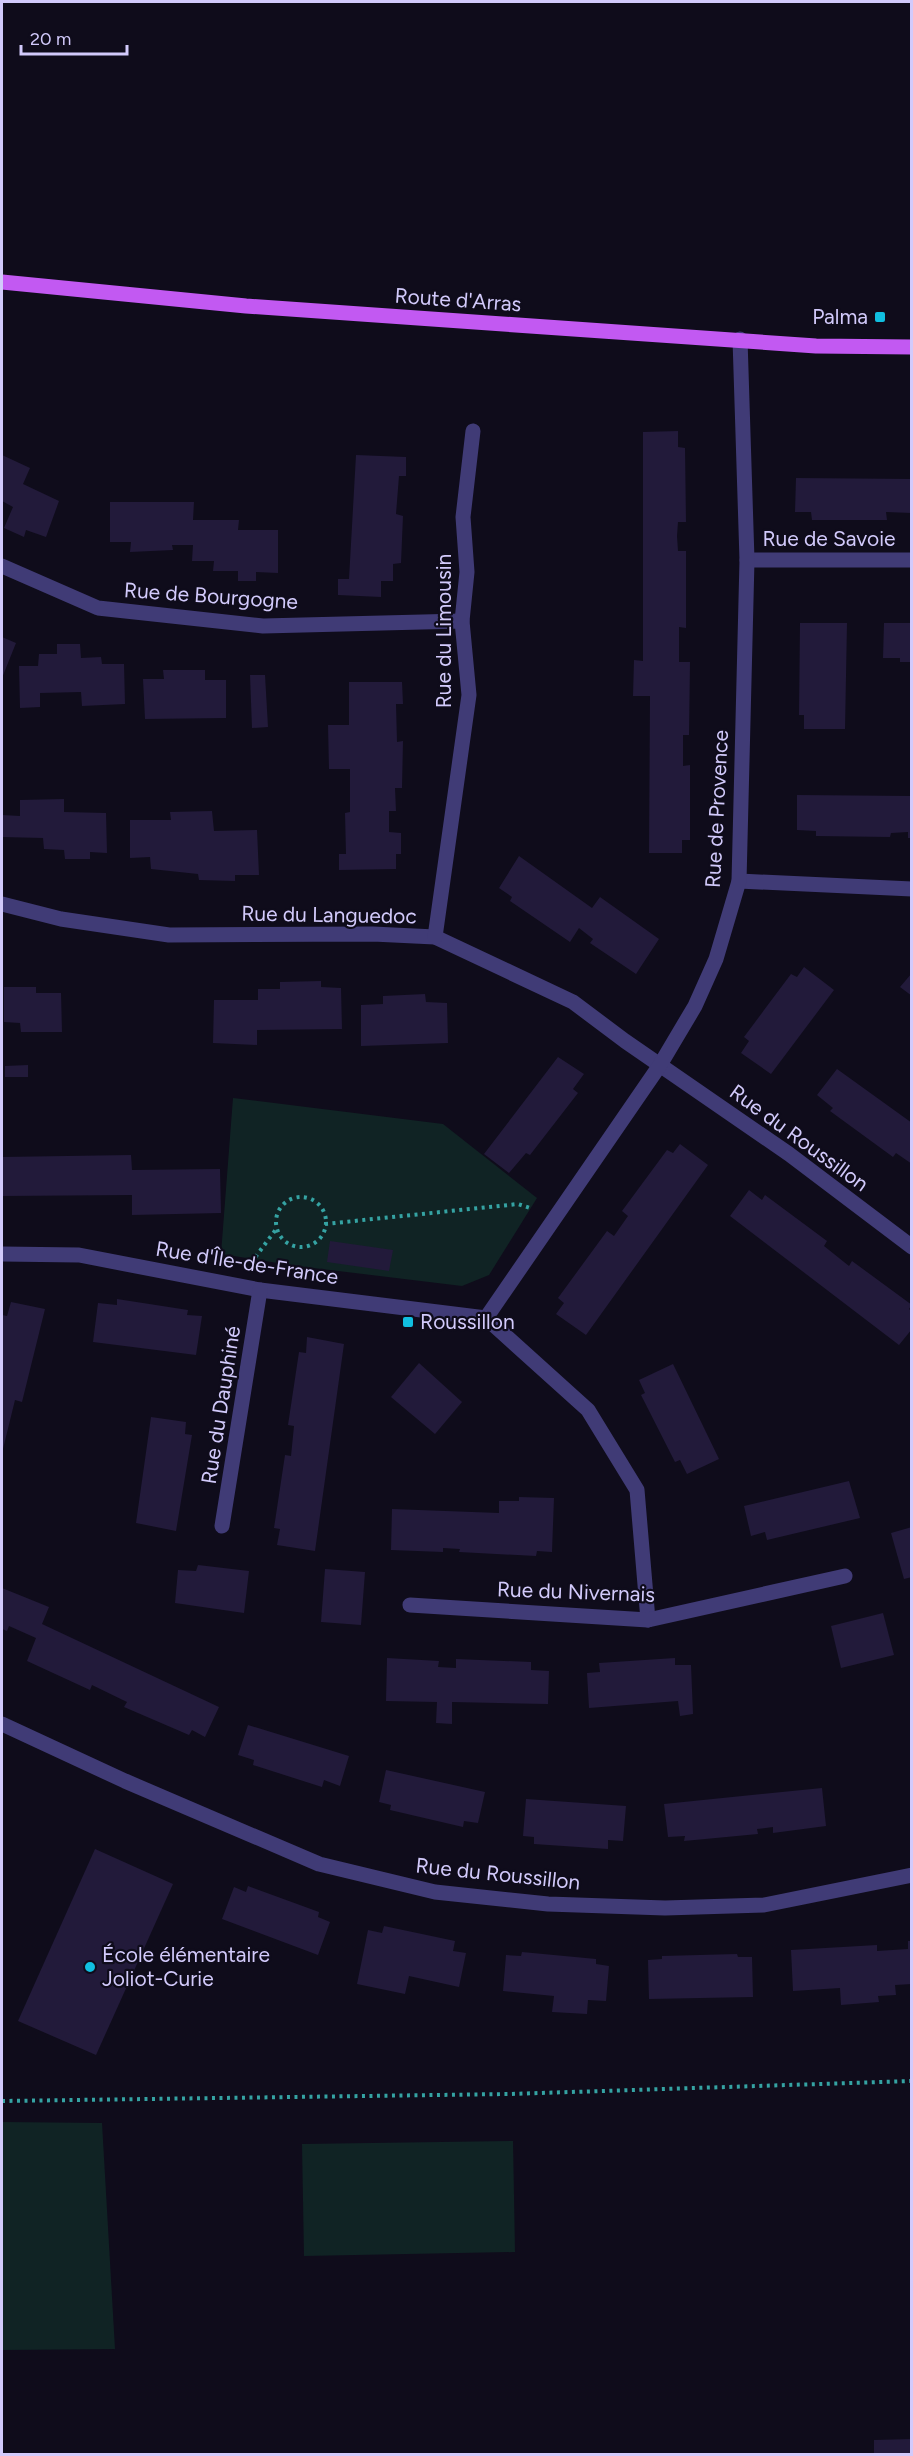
<svg xmlns="http://www.w3.org/2000/svg" width="913" height="2456" font-family="Figtree,sans-serif">
<style>
.green{fill:#102324}
.building{fill:#221a3a}
.lines{fill:none;stroke-linecap:round;stroke-linejoin:round}
.path{stroke:#35a3a3;stroke-width:4;stroke-dasharray:3 4.5;stroke-linecap:butt}
.minor{stroke:#403b76;stroke-width:15}
.major{stroke:#c259f2;stroke-width:15}
.poi-dot{fill:#11bfe0;stroke:#0f0c1b;stroke-width:2}
.labels{text-anchor:middle;stroke-width:4.5;stroke-linejoin:round;paint-order:stroke}
.street-label{font-size:21px;fill:#d2cafb;stroke:#0f0c1b}
.poi-label{font-size:21px;fill:#d2cafb;stroke:#0f0c1b;text-anchor:start}
</style>
<rect width="100%" height="100%" fill="#0f0c1b"/>
<g class="green">
<path d="M233,1098l210,26 94,74 -48,77 -27,11 -165,-20 -76,-12z"/>
<path d="M2,2122l100,1 13,226 -113,1z"/>
<path d="M513,2141l2,111 -211,4 -2,-112z"/>
</g>
<g class="building">
<path d="M678,431v16l7,1 1,74h-8l-1,14 1,15h8v77l-7,-1v35h11l-1,73h-6v31l7,-1v75h-8v13h-33l1,-157h-17l1,-36 9,1v-229z"/>
<path d="M2,455l28,13 -7,16 36,17 -13,36 -20,-7 -2,7 -20,-9 9,-21 -11,-6z"/>
<path d="M356,455l50,2v19h-7l-3,38 7,2 -2,47 -8,1v17h-12v16l-43,-2v-16h11z"/>
<path d="M796,478l116,1v34l-26,-1 1,8h-75l-1,-8h-16z"/>
<path d="M110,502h84l-1,18h46l-1,10h40v43l-22,-1v9h-18v-10h-25l1,-10h-22l1,-16h-21l1,5 -43,2 1,-10h-21z"/>
<path d="M800,623h47l-2,106h-41v-14h-5z"/>
<path d="M884,623h28v39h-12v-4h-17z"/>
<path d="M2,637l14,6 -14,35z"/>
<path d="M57,644h23l1,14 20,-1 1,7h22l1,40 -43,2 -1,-14 -41,1v14l-20,1 -1,-42h19l1,-12h18z"/>
<path d="M163,670h42v10h21v38l-81,1 -2,-40h21z"/>
<path d="M250,675h15l3,52 -16,1z"/>
<path d="M349,682h53l1,22h-7l1,38 6,-1 -1,47h-7l1,23h-7v21l12,1v21h-5v15l-57,1v-16h7l-1,-41 5,-1v-43h-21l-1,-44h21z"/>
<path d="M797,795l115,1v42h-4v-6l-17,1 -1,4 -74,-1v-5l-19,-1z"/>
<path d="M64,799v13l42,1 1,40 -17,-1v7h-25l-1,-9 -20,-1 -1,-11 -41,-1v-22l18,1v-16z"/>
<path d="M212,811l2,20 43,-1 2,45h-24v6l-36,-1 -1,-6 -47,-5 -1,-12 -20,1v-38h41l-1,-8z"/>
<path d="M519,856l73,52 8,-11 59,42 -23,35 -46,-31 3,-4 -14,-11 -9,14 -60,-41 2,-4 -13,-9z"/>
<path d="M804,967l30,23 -63,84 -30,-21 8,-12 -5,-4 47,-63 6,3z"/>
<path d="M912,973v23l-12,-9z"/>
<path d="M321,981v6l20,1 1,41 -85,1v15l-44,-2 1,-43h44v-11h22v-7z"/>
<path d="M4,987h32v6h25l1,39h-41l-1,-9 -16,-1z"/>
<path d="M425,994l1,8 21,1 1,40 -87,3v-41l22,-1v-8z"/>
<path d="M558,1057l26,17 -11,15 5,4 -48,62 -4,-2 -17,20 -25,-19z"/>
<path d="M28,1065v12h-23v-11z"/>
<path d="M837,1069l75,54v41l-16,-11 -3,4 -63,-46 3,-3 -16,-13z"/>
<path d="M680,1144l28,21 -122,170 -30,-21 8,-11 -6,-5 49,-67 7,5 14,-20 -6,-5 45,-61 6,3z"/>
<path d="M131,1155l1,15 88,-1 1,44 -89,2v-20l-130,1v-39z"/>
<path d="M749,1190l13,10 3,-5 62,46 -3,5 25,20 3,-5 60,44 -3,4 3,3v17l-13,16 -169,-129z"/>
<path d="M330,1241l63,9 -4,21 -62,-9z"/>
<path d="M117,1299l71,11 -1,5 15,1 -6,39 -103,-13 5,-39 19,2z"/>
<path d="M11,1302l34,7 -23,93 -7,-2 -13,53v-138l5,1z"/>
<path d="M307,1337l37,7 -29,207 -38,-6 3,-16 -6,-1 11,-73 6,1 3,-30 -6,-1 11,-73 7,1z"/>
<path d="M419,1363l43,39 -27,32 -44,-37z"/>
<path d="M673,1364l46,95 -32,15 -7,-14 -5,2 -34,-67 4,-2 -6,-13z"/>
<path d="M151,1417l35,5 -1,12 7,1 -16,96 -40,-8z"/>
<path d="M849,1481l11,37 -93,22 -2,-8 -14,4 -7,-30z"/>
<path d="M519,1497l35,1 -2,54 -15,-1 -1,5 -77,-4 1,-3 -17,-1v4l-52,-2 1,-41 107,4v-12h20z"/>
<path d="M912,1527v50l-8,2 -13,-46z"/>
<path d="M198,1565l51,6 -5,42 -69,-10 3,-33 18,1z"/>
<path d="M325,1569l40,3 -4,53 -40,-3z"/>
<path d="M2,1588l47,19 -7,17 177,83 -14,30 -13,-7 -3,5 -65,-28 3,-5 -35,-17 -2,5 -63,-29 9,-23 -27,-12 -2,5 -5,-2z"/>
<path d="M883,1613l11,42 -53,13 -10,-42z"/>
<path d="M387,1658l52,3 -1,6 18,1v-9l75,3v8l18,1 -1,33 -96,-2v22l-16,-1 1,-21 -51,-1z"/>
<path d="M675,1658v7h16l2,49 -13,2 -2,-15 -89,7 -2,-35 13,-1 -1,-9z"/>
<path d="M248,1725l101,31 -9,30 -16,-6 -2,7 -69,-22 1,-5 -16,-5z"/>
<path d="M386,1770l99,22 -7,31 -14,-2 -1,6 -73,-17 1,-5 -12,-3z"/>
<path d="M822,1788l4,38 -53,7v-6l-16,2 1,5 -74,7 1,-5 -17,1 -4,-33z"/>
<path d="M526,1799l100,7 -3,35 -15,-1v9l-74,-5v-7l-11,-1z"/>
<path d="M95,1849l78,35 -77,171 -78,-34z"/>
<path d="M248,1886l71,26 -1,5 12,5 -12,33 -96,-36 12,-32 12,5z"/>
<path d="M384,1926l71,15 -2,10 13,2 -7,34 -50,-11 -4,18 -48,-10 11,-54 14,3z"/>
<path d="M908,1941h4v43l-17,1 1,10 -18,1 1,6 -38,3 -1,-17 -47,3 -2,-41 86,-5v6l31,-2z"/>
<path d="M522,1952l74,7v5l13,2 -3,35 -18,-1 -1,14 -35,-2 2,-16 -51,-5 3,-36 15,1z"/>
<path d="M737,1954l1,3h14l1,40 -104,2 -1,-39 14,-1v-3z"/>
<path d="M912,2439v15h-38v-14z"/>
</g>
<g class="lines">
<g class="path">
<circle cx="301" cy="1222" r="25"/>
<path d="M325,1224l193,-20 12,4"/>
<path d="M251,1263l26,-35"/>
<path d="M2,2101l507,-7 403,-13"/>
</g>
<g class="minor">
<path d="M747,560h165"/>
<path d="M2,566l96,42 165,18 199,-5"/>
<path d="M739,881l173,8"/>
<path d="M2,904l59,15 108,16 204,-1 62,3 138,65 52,39 164,113 123,93"/>
<path d="M435,937l34,-242 -7,-74 5,-49 -4,-55 10,-86"/>
<path d="M2,1254l77,1 181,35 226,28"/>
<path d="M486,1318l174,-253 35,-59 21,-47 23,-78 8,-321 -7,-221"/>
<path d="M486,1318l102,92 49,80 11,130"/>
<path d="M222,1526l38,-236"/>
<path d="M410,1605l238,15 197,-44"/>
<path d="M2,1724l123,57 194,83 116,28 113,12 117,4 99,-3 148,-30"/>
</g>
<path class="major" d="M2,282l244,24 570,40 96,1"/>
</g>
<g class="poi-dot">
<rect x="874" y="311" width="12" height="12" rx="3"/>
<rect x="402" y="1316" width="12" height="12" rx="3"/>
<circle cx="90" cy="1967" r="6"/>
</g>
<g class="labels">
<g class="street-label">
<text transform="translate(458 300) rotate(4)" y="7">Route d'Arras</text>
<text x="829" y="546">Rue de Savoie</text>
<text transform="translate(211 596) rotate(4)" y="7">Rue de Bourgogne</text>
<text transform="translate(444 631) rotate(-90)" y="7">Rue du Limousin</text>
<text transform="translate(717 809) rotate(-87)" y="7">Rue de Provence</text>
<text transform="translate(329 915) rotate(1)" y="7">Rue du Languedoc</text>
<text transform="translate(799 1138) rotate(36)" y="7">Rue du Roussillon</text>
<text transform="translate(247 1263) rotate(9)" y="7">Rue d'Île-de-France</text>
<text transform="translate(221 1405) rotate(-81)" y="7">Rue du Dauphiné</text>
<text transform="translate(576 1592) rotate(2)" y="7">Rue du Nivernais</text>
<text transform="translate(498 1874) rotate(6)" y="7">Rue du Roussillon</text>
</g>
<g class="poi-label">
<text x="868" y="324" text-anchor="end">Palma</text>
<text x="420" y="1329">Roussillon</text>
<text x="102" y="1962">École élémentaire<tspan x="102" dy="24">Joliot-Curie</tspan></text>
</g>
</g>
<rect width="913" height="2456" fill="none" stroke="#d2cafb" stroke-width="6"/>
<path d="M21 45v9h106v-9" fill="none" stroke="#d2cafb" stroke-width="3"/>
<text x="30" y="45" font-size="18" fill="#d2cafb" stroke="#0f0c1b" stroke-width="4.5" paint-order="stroke">20 m</text>
</svg>
